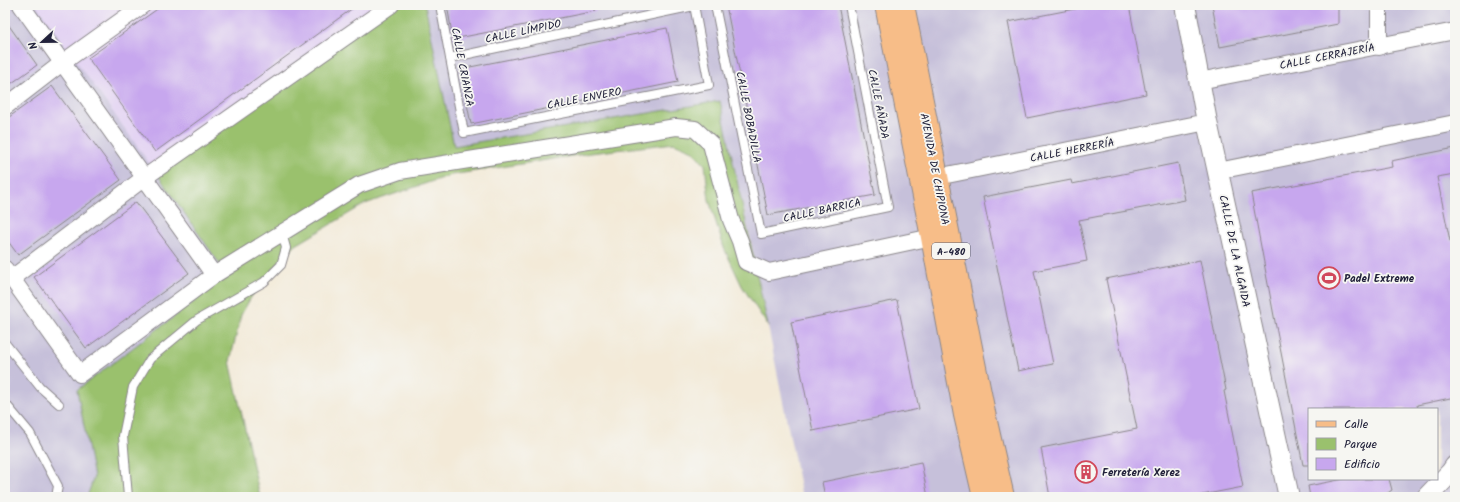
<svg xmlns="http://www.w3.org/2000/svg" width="1460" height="502" font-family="Kalam,sans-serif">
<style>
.built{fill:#e3d3f3}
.industrial{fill:#c6c0da;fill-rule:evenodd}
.green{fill:#9ac16d;stroke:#5e7254}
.building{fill:#c7a7ee}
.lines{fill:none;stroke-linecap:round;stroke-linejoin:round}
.service-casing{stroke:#8a868a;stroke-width:10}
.minor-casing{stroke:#8a868a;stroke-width:18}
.tertiary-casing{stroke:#8a868a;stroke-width:22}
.primary-casing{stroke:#8a868a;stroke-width:24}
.service{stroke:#fff;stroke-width:8}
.minor{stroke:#fff;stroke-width:16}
.tertiary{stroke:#fff;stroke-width:20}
.primary{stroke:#f7bd88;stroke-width:22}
.labels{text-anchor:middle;stroke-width:3.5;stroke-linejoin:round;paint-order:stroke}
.shield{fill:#f6f6f2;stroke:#626272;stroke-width:1}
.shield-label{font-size:10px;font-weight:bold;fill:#22223b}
.street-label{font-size:11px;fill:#22223b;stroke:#f6f6f2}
.poi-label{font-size:11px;font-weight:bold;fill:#22223b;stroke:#f6f6f2;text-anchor:start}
</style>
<rect width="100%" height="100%" fill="#f6f6f2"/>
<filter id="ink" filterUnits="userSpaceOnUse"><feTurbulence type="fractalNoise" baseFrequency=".025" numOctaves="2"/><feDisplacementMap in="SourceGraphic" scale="8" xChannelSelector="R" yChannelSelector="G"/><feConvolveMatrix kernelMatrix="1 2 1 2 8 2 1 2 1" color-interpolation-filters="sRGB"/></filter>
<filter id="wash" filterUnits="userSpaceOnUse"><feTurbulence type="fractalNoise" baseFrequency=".012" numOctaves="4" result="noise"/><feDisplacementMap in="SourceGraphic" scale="16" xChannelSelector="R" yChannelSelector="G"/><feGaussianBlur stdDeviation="0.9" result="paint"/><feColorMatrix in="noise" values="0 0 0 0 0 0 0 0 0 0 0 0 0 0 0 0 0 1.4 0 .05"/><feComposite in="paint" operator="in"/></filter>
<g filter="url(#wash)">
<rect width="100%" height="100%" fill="#f3ead8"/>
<path class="built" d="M33,5h358l-247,173z"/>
<g class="industrial">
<path d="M5,5h31l119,166 73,105 -151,114 17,87 -7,20h-82z"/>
<path d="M425,5h1030v492h-653l-51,-256 -31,-139 -266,44zM1309,409h128v70h-128z"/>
</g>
<path class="green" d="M391,5h34l29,141 266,-45 48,225 -26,-40 -18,-38 -15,-48 -4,-35 -12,-14 -19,-8 -83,10 -140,22 -86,29 -69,41 -39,42 -16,28 -11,46 30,136h-173l7,-20 -17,-87 151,-114 -73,-105z"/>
<g id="blocks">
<g class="building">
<path d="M163,5h194l-202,147 -67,-94z"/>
<path d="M447,5h148l1,6 -143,28z"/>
<path d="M726,5h112l37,190 -107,20z"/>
<path d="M1095,5h34l17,89 -119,24 -19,-96z"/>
<path d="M1212,5h126v19l-118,23z"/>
<path d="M5,20l32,45 -32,23z"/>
<path d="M667,28l11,54 -207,42 -11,-55z"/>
<path d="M52,86l69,94 -103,75 -13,-18v-117z"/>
<path d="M1455,148v26l-18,3 13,64 5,-1v157l-38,8 1,4h-109v56h-6l-27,-138 -25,-134 141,-26 -1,-6z"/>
<path d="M1178,163l7,37 -106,20 8,41 -53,10 19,93 -35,7 -35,-174 88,-17 1,4z"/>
<path d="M136,202l53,71 -103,75 -52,-71z"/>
<path d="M1200,260l26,130 -2,1 19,96 -51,10h-142l-9,-49 96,-19 -31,-150z"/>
<path d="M897,300l22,109 -106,22 -22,-109z"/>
<path d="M921,462l7,35h-103l-3,-15z"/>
<path d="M1344,479h45l3,11 -10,7h-72l-2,-11z"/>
</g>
</g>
</g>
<g filter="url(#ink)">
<use href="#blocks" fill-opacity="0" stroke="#8a868a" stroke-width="1"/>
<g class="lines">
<g class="service-casing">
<g id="service">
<path d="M440,5l24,128 245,-48 -15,-80"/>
<path d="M715,5l46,229 127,-27 -39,-202"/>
<path d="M450,58l244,-52"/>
<path d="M5,343l35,44 19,17"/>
<path d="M5,403l25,30 28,53 -2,11"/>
<path d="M128,497l-5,-61 10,-49 17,-28 47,-39 67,-38 17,-17 5,-17 -4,-15"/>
</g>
</g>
<g class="minor-casing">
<g id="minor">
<path d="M21,5l193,270"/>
<path d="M1379,5v42"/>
<path d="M1199,81l256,-50"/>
<path d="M5,107l57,-44 81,-58"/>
<path d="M1218,171l237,-48"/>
<path d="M937,177l270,-55"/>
<path d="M5,269l75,105 134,-99 145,-90 41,-14 276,-44 19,2 16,15 20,76 9,21 6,21 23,10 163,-35"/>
<path d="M12,278l132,-100 247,-173"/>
</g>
</g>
<g class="tertiary-casing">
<g id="tertiary">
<path d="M1185,5l22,117 82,375"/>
<path d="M1427,497l24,-25 4,-6"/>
</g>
</g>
<g class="primary-casing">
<g id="primary">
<path d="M886,5l46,232 33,178 19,82"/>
<path d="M903,5l81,408 19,84"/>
</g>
</g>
<use href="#service" class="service"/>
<use href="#minor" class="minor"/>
<use href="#tertiary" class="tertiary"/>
<use href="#primary" class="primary"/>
</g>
</g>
<defs>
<g id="stadium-ring" transform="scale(1.15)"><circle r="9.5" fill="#f6f6f2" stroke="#d1495b" stroke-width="1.5"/><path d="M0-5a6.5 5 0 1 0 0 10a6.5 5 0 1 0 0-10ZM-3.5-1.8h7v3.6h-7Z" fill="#d1495b"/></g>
<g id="building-ring" transform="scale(1.15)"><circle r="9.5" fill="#f6f6f2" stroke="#d1495b" stroke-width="1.5"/><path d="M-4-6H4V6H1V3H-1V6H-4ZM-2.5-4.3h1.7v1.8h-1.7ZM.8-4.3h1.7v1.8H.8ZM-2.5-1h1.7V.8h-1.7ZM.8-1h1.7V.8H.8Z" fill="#d1495b"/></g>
</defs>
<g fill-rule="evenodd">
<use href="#stadium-ring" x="1329" y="278"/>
<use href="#building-ring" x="1086" y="472"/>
</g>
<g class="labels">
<rect class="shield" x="932" y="243" width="38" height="16" rx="3"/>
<g class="shield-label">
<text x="951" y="255">A-480</text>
</g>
<g class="street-label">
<text transform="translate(523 31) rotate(-12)" y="4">CALLE LÍMPIDO</text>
<text transform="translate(1327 56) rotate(-11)" y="4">CALLE CERRAJERÍA</text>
<text transform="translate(463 67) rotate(79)" y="4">CALLE CRIANZA</text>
<text transform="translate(584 98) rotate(-11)" y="4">CALLE ENVERO</text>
<text transform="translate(879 104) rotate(79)" y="4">CALLE AÑADA</text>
<text transform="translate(749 117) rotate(79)" y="4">CALLE BOBADILLA</text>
<text transform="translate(1072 150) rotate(-11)" y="4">CALLE HERRERÍA</text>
<text transform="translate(935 169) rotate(79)" y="4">AVENIDA DE CHIPIONA</text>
<text transform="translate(822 210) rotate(-12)" y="4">CALLE BARRICA</text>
<text transform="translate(1235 251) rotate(78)" y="4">CALLE DE LA ALGAIDA</text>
</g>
<g class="poi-label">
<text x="1344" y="282">Padel Extreme</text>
<text x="1102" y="476">Ferretería Xerez</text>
</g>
</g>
<rect width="1460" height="502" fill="none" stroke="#f6f6f2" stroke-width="20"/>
<rect x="1308" y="408" width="130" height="72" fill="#f6f6f2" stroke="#a1a1a9"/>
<rect x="1316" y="421" width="20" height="6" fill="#f7bd88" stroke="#a1a1a9"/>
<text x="1344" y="428" font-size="12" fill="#22223b">Calle</text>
<rect x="1316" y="438" width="20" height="12" fill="#9ac16d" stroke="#a1a1a9"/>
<text x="1344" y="448" font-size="12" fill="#22223b">Parque</text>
<rect x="1316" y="458" width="20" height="12" fill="#c7a7ee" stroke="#a1a1a9"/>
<text x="1344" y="468" font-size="12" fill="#22223b">Edificio</text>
<g transform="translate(42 42) rotate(248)" stroke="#f6f6f2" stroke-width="3" paint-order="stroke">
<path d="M0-3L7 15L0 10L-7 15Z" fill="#22223b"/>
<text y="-6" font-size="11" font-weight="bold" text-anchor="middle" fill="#22223b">N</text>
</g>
</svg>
